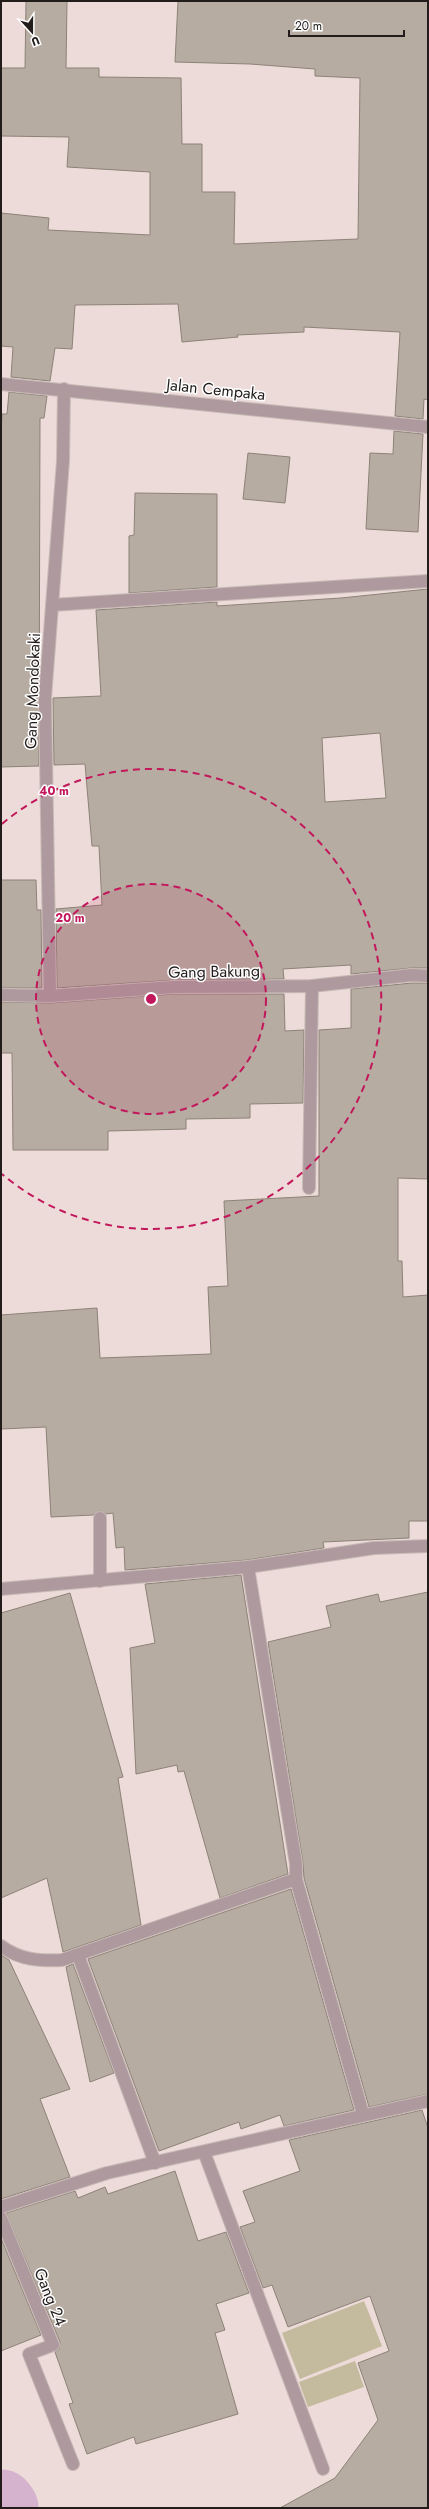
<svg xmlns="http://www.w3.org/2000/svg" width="429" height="2509" font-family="Jost,sans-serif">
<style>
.green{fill:#c4bb9e}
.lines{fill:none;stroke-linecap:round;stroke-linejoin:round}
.river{stroke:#d5b2cd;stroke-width:69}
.building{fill:#b7aca2;stroke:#8d8278;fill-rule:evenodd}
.minor-casing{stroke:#c8b9b6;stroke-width:14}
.minor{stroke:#ae9a9e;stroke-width:12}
.ring{fill:none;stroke:#c2185b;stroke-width:2;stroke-dasharray:7 5}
.labels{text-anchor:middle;stroke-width:3;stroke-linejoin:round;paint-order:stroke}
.street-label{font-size:16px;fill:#221c1b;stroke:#fff}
.centre{fill:#c2185b;stroke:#fff;stroke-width:2}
.ring-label{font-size:12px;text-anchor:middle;font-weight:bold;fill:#c2185b;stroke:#fff;stroke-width:3;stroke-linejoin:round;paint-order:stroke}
</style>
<rect width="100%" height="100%" fill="#ecdbd8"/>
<g class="green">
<path d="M364,2301l18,45 -82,33 -18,-46z"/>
<path d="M355,2361l9,26 -56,20 -9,-25z"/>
</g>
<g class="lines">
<path class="river" d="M1,2504l3,4"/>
</g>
<g class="building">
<path d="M26,1h41l-1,67h33v9l82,1 1,66h20v48h33l-1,52 124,-5 2,-161 -45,-2v-7l-65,-5 -75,-2 3,-61h250v399l-4,-1 -1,20 -28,-3 5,-84 -96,-5v5l-67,3 1,2 -56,5 -4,-38 -103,1 -3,44 -17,-1 -5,33 -39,-4 2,-30 -12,-1v-133l48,5 -1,12 102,5v-63l-83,-5 2,-30 -68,-1v-68h24z"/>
<path d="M9,392l38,4 -3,22h-4l-1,348 -38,1v-335l1,-18h5z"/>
<path d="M394,431l29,3 -5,98 -52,-3 4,-76 23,1z"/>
<path d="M248,453l42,4 -5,46 -42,-4z"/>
<path d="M135,493l82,1v93l-88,6v-57l5,-1z"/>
<path d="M428,589v379h-17l-60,6v-9l-68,4 1,10 -110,1 -117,8 -1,-79 46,-4 -3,-59h-7l-7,-82 -31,1 -1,-67 48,-2 -5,-86 121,-8v4l124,-8zM380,733l6,65 -61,4 -3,-64z"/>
<path d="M1,880h35l1,30h4l1,78h-41z"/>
<path d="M412,983h16v196l-30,-1v83h4l1,36 25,-2v226h-19v17l-86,4 1,6 -77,12 -122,10 -1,-23 -8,1 -3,-35 -7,1 -6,-3 -7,4 -42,2 -5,-90 -45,2v-114l96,-7 3,50 111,-4 -3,-67 20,-1 -4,-85 95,-5v-166l32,-2v-39z"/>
<path d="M174,994h110l1,37 19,-1 -1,73 -53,1v14l-64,1v10l-78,2v19h-95l-1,-97h-11v-51l50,1z"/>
<path d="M241,1575l47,299 -68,24 -36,-127 -6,1 -1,-7 -41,9 -6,-126 25,-5 -10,-59z"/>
<path d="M428,1592v502l-59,13 -65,-229 -1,-15 -35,-221 63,-15 -5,-21 52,-12 2,8z"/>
<path d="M70,1593l53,184 -5,1 23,147 -78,27 -16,-74 -46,20v-285z"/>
<path d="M291,1889l63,221 -70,16 -4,-11 -39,14 -2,-7 -80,29 -71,-192z"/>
<path d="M1,1955l8,5 61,129 -30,10 30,78 -69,22z"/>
<path d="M73,1964l41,109 -24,9 -24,-115z"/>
<path d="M422,2110l6,18v380h-148l55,-30 43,-58 -20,-57 31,-12 -19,-55 -82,31 -16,-42 -9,3 -23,-61 15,-5 -12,-31 57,-20 -11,-31z"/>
<path d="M175,2171l23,70 28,-9 23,61 -33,11 9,26 -10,3 23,81 -102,30 -2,-7 -47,17 -18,-50 4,-1 -18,-51 4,-3 1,-7 -54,-129 69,-22 3,7 27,-11 3,7z"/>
<path d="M1,2238l40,97 -40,16z"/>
</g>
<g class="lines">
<g class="minor-casing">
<g id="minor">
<path d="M1,384l427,43"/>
<path d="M52,605l376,-24"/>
<path d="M1,995l49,1 124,-9 138,-1 100,-11 16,1"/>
<path d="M50,996l-5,-298 18,-237 1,-72"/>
<path d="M309,1188l3,-202"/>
<path d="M100,1518v63"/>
<path d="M248,1567l48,297v15l67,235"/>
<path d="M1,1589l247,-22 126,-19 54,-2"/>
<path d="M1,1946c19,14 38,15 61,14l234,-81"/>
<path d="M78,1955l77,208"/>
<path d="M204,2152l119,317"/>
<path d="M1,2207l106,-34 321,-72"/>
<path d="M1,2218l52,127 -24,9 44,110"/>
</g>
</g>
<use href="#minor" class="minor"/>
</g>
<circle cx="151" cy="999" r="115" fill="#c2185b" fill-opacity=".12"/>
<g class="ring">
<circle cx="151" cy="999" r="115"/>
<path d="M2 824A230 230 0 1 1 2 1174"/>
</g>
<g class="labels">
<g class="street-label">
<text transform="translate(216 389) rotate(6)" y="6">Jalan Cempaka</text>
<text transform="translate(32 691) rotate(-88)" y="6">Gang Mondokaki</text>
<text transform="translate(214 971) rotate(-1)" y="6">Gang Bakung</text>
<text transform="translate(51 2297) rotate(68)" y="6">Gang 24</text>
</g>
</g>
<circle cx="151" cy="999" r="6" class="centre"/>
<g class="ring-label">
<text x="54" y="795">40 m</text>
<text x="70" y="922">20 m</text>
</g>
<rect width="429" height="2509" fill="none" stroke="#221c1b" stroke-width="4"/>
<g transform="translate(32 32) rotate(159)" stroke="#ffffff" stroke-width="3" paint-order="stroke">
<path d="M0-3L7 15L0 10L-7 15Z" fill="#221c1b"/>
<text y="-6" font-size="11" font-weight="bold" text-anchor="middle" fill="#221c1b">U</text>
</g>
<path d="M289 30v6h115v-6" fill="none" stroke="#221c1b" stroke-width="2"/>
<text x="295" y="30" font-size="12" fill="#221c1b" stroke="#ffffff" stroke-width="3" paint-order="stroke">20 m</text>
</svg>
